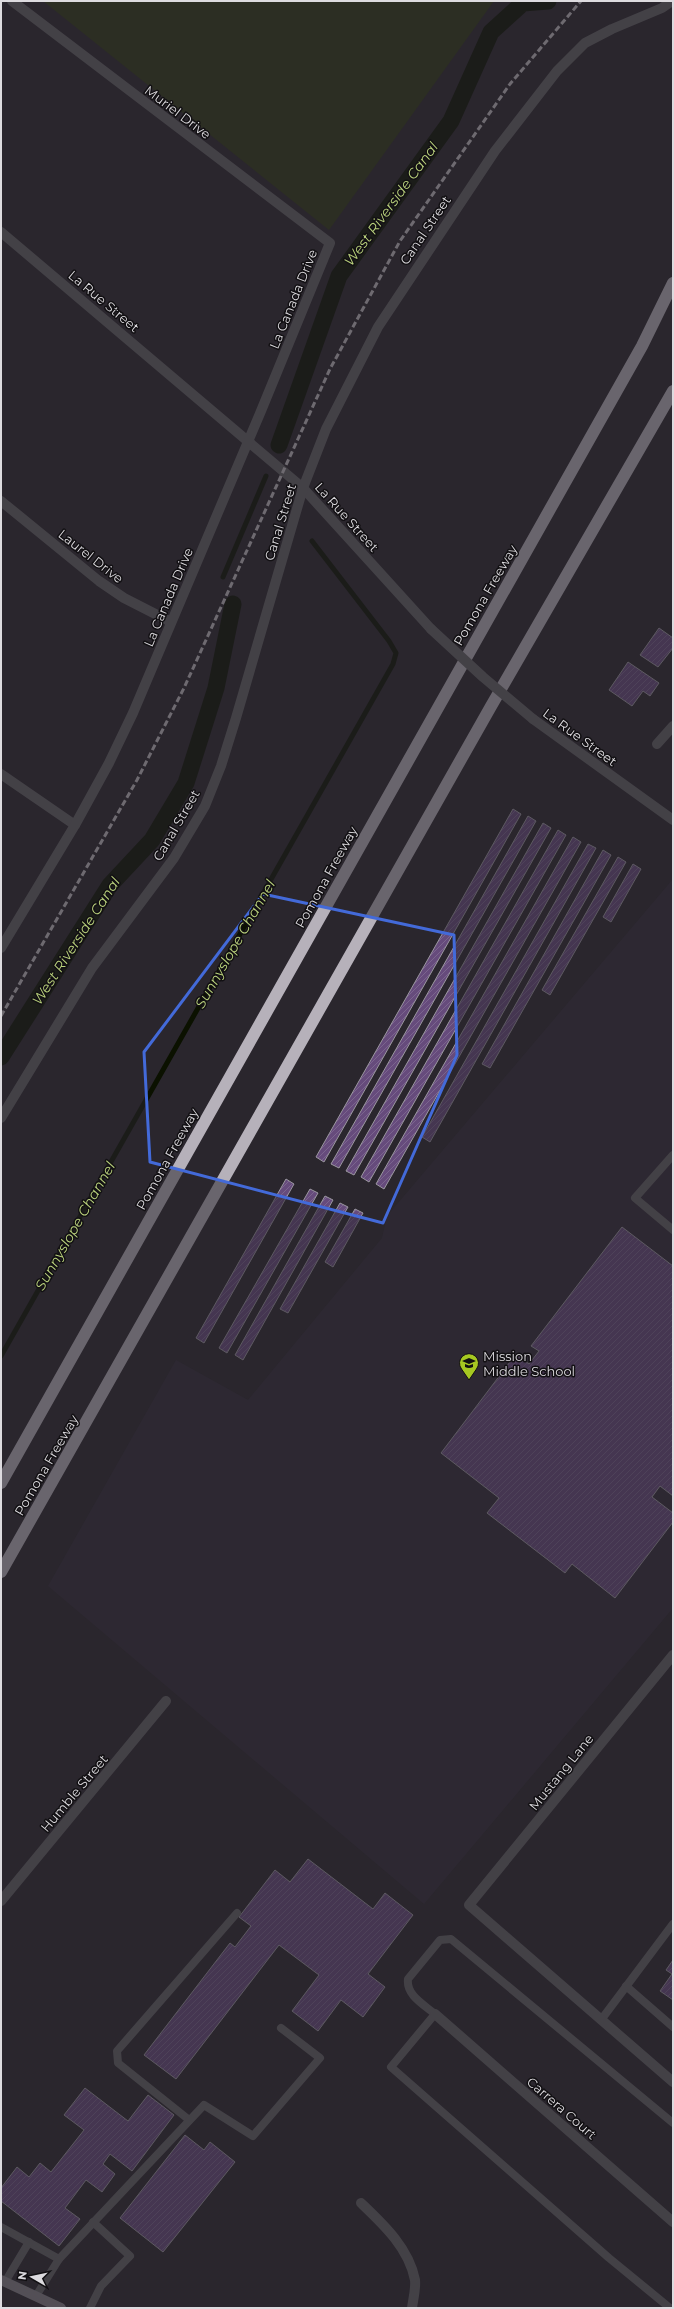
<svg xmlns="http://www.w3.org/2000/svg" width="674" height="2309" font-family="Montserrat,sans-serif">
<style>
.built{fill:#322b38}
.green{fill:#303817}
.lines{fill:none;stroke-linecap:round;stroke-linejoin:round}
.stream{stroke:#0b1100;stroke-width:5}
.canal{stroke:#0b1100;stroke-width:17}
.building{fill:url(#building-hatch);stroke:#9b97a0}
.service{stroke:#636265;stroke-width:8}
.minor{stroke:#636265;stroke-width:10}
.secondary{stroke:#858288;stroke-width:10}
.motorway{stroke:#b6b1ba;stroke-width:12}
.rail{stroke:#c0bdc2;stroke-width:3;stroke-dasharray:6 3;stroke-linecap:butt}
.minor-bridge{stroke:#636265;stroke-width:10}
.marked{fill:none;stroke:#436ad9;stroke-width:3;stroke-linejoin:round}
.labels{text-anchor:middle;stroke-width:3;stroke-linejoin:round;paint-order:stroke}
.street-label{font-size:13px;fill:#dddbdf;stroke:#121013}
.poi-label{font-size:13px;fill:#dddbdf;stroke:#121013;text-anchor:start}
.water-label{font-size:14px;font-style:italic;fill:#bbd37d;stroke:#121013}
</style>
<defs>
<pattern id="building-hatch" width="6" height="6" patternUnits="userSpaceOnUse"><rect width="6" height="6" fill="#664b7c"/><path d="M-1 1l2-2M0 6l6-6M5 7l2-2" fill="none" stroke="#7b648e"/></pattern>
</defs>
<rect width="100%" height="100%" fill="#2a262d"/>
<path class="built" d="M673,879v729l-249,296 -376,-318 128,-226 72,40 134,-162 5,-22z"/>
<path class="green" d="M43,1h451l-165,229z"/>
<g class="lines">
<g class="stream">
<path d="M223,577l43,-101"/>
<path d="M1,1356l392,-692 3,-11 -7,-12 -77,-100"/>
</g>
<g class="canal">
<path d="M279,445l60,-169 112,-155 40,-89 32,-29 25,-2"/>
<path d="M1,1057l109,-172 42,-45 34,-57 30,-95 17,-84"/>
</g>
</g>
<g class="building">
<path d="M659,628l14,10v10l-15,19 -18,-12z"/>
<path d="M628,662l31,21 -9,13 -7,-5 -11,15 -23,-16z"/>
<path d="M513,809l8,5 -197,348 -8,-5z"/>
<path d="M528,816l8,5 -197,347 -8,-4z"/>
<path d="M543,823l8,5 -197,347 -8,-4z"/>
<path d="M558,830l8,5 -197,347 -8,-5z"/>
<path d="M573,837l8,5 -197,347 -8,-5z"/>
<path d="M588,844l8,4 -166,294 -8,-5z"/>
<path d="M603,850l8,5 -121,213 -8,-4z"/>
<path d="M618,857l8,5 -76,133 -8,-5z"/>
<path d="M633,864l8,5 -30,53 -8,-5z"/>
<path d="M286,1179l8,5 -90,159 -8,-5z"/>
<path d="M310,1189l8,4 -91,160 -8,-5z"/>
<path d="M325,1196l8,4 -90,160 -8,-5z"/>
<path d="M340,1203l8,4 -60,106 -8,-4z"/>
<path d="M355,1209l8,4 -30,54 -8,-5z"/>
<path d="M622,1227l51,39v230l-13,-10 -8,11 21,16v9l-58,76 -43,-34 -7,9 -78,-60 12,-15 -58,-45 75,-99 13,10 10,-13 -8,-5z"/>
<path d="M308,1859l65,50 12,-16 28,22 -45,59 17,13 -22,30 -22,-17 -23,31 -26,-20 27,-36 -40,-30 -103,134 -32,-24 86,-112 5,4 16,-21 -12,-9 36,-47 15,12z"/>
<path d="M673,1960v40l-13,-9 12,-17 -6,-4z"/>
<path d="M85,2088l43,33 20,-26 26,20 -42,56 -22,-17 -7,10 12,10 -13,18 -16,-12 -21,28 15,11 -21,27 -58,-45v-13l16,-21 12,10 11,-14 11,9 33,-42 -20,-15z"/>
<path d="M185,2135l19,15 6,-8 25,20 -72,90 -43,-34z"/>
</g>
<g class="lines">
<g class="service">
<path d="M673,1155l-38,43 38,32"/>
<path d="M626,1986l47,41"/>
<path d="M601,2020l72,-96"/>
<path d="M188,2119l-70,-56 -1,-12 120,-138"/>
<path d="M1,2227l58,32"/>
<path d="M5,2282l24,-40"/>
<path d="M36,2296l23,-37 145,-154 49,31 67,-78 -39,-30"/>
<path d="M90,2308l11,-22 29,-30 -37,-34"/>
<path d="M670,2308l-61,-50 -218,-191 44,-53c-12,-10 -29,-19 -27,-35l32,-39 11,-1 222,184"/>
</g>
<g class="minor">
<path d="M1,232l302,256 128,141"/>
<path d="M1,501l98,80 25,17 47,24"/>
<path d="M533,719l140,101"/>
<path d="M657,744l16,-18"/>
<path d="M1,774l74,51"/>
<path d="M1,948l74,-123 34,-62 24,-50 128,-302 69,-168 -318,-242"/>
<path d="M1,1118l91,-150 82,-110 31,-52 16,-40 15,-48 67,-230 23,-59 52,-102 117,-176 62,-80 28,-28 27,-14 50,-21 10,-7"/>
<path d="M673,1655l-204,250 204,177"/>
<path d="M1,1901l165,-200"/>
<path d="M435,2014l238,208"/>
<path d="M361,2203c22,21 48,45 54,77 1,9 -2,20 -3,28"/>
</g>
<path class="secondary" d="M1,2280l60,28"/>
<g class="motorway">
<path d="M1,1483l641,-1137 31,-63"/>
<path d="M1,1572l489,-864 183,-317"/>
</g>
<path class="rail" d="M1,1016l136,-236 47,-92 146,-319 70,-128 110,-157 71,-83"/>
<path class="minor-bridge" d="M431,629l52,48 50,42"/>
</g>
<path d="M0 0H674V2309H0ZM263,894l191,41 3,120 -74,168 -233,-61 -6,-110z" fill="#2a262d" fill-opacity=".55" fill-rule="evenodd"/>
<path class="marked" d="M263,894l191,41 3,120 -74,168 -233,-61 -6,-110z"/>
<defs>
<g id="school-pin" transform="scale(1)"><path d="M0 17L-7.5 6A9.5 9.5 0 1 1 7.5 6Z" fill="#a6c821" stroke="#121013"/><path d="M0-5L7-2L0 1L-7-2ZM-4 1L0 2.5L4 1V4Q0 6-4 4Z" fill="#111"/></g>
</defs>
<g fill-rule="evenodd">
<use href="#school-pin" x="469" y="1363"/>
</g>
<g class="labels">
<g class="street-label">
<text transform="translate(178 112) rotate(37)" y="5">Muriel Drive</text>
<text transform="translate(425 230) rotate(-56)" y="5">Canal Street</text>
<text transform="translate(293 299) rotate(-68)" y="5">La Canada Drive</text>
<text transform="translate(104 301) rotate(40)" y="5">La Rue Street</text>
<text transform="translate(347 517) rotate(48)" y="5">La Rue Street</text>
<text transform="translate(280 522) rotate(-73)" y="5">Canal Street</text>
<text transform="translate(91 556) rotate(38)" y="5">Laurel Drive</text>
<text transform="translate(485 595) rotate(-60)" y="5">Pomona Freeway</text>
<text transform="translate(168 597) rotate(-67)" y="5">La Canada Drive</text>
<text transform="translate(580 737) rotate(36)" y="5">La Rue Street</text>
<text transform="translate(176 825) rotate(-60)" y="5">Canal Street</text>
<text transform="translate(326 877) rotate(-61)" y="5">Pomona Freeway</text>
<text transform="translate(167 1159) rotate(-61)" y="5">Pomona Freeway</text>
<text transform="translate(46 1465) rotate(-60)" y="5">Pomona Freeway</text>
<text transform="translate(561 1772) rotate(-51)" y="5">Mustang Lane</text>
<text transform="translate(74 1793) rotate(-50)" y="5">Humble Street</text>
<text transform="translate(562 2108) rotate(41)" y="5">Carrera Court</text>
</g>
<g class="poi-label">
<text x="483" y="1361">Mission<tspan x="483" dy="15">Middle School</tspan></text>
</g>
<g class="water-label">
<text transform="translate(391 204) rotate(-54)" y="5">West Riverside Canal</text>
<text transform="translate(76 941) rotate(-57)" y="5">West Riverside Canal</text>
<text transform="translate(235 944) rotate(-60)" y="5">Sunnyslope Channel</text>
<text transform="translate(75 1226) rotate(-60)" y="5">Sunnyslope Channel</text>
</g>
</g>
<rect width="674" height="2309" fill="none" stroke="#dddbdf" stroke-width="4"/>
<g transform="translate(32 2277) rotate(279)" stroke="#121013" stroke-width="3" paint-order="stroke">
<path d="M0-3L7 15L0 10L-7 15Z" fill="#dddbdf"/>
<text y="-6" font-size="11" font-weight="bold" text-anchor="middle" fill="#dddbdf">N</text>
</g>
</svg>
